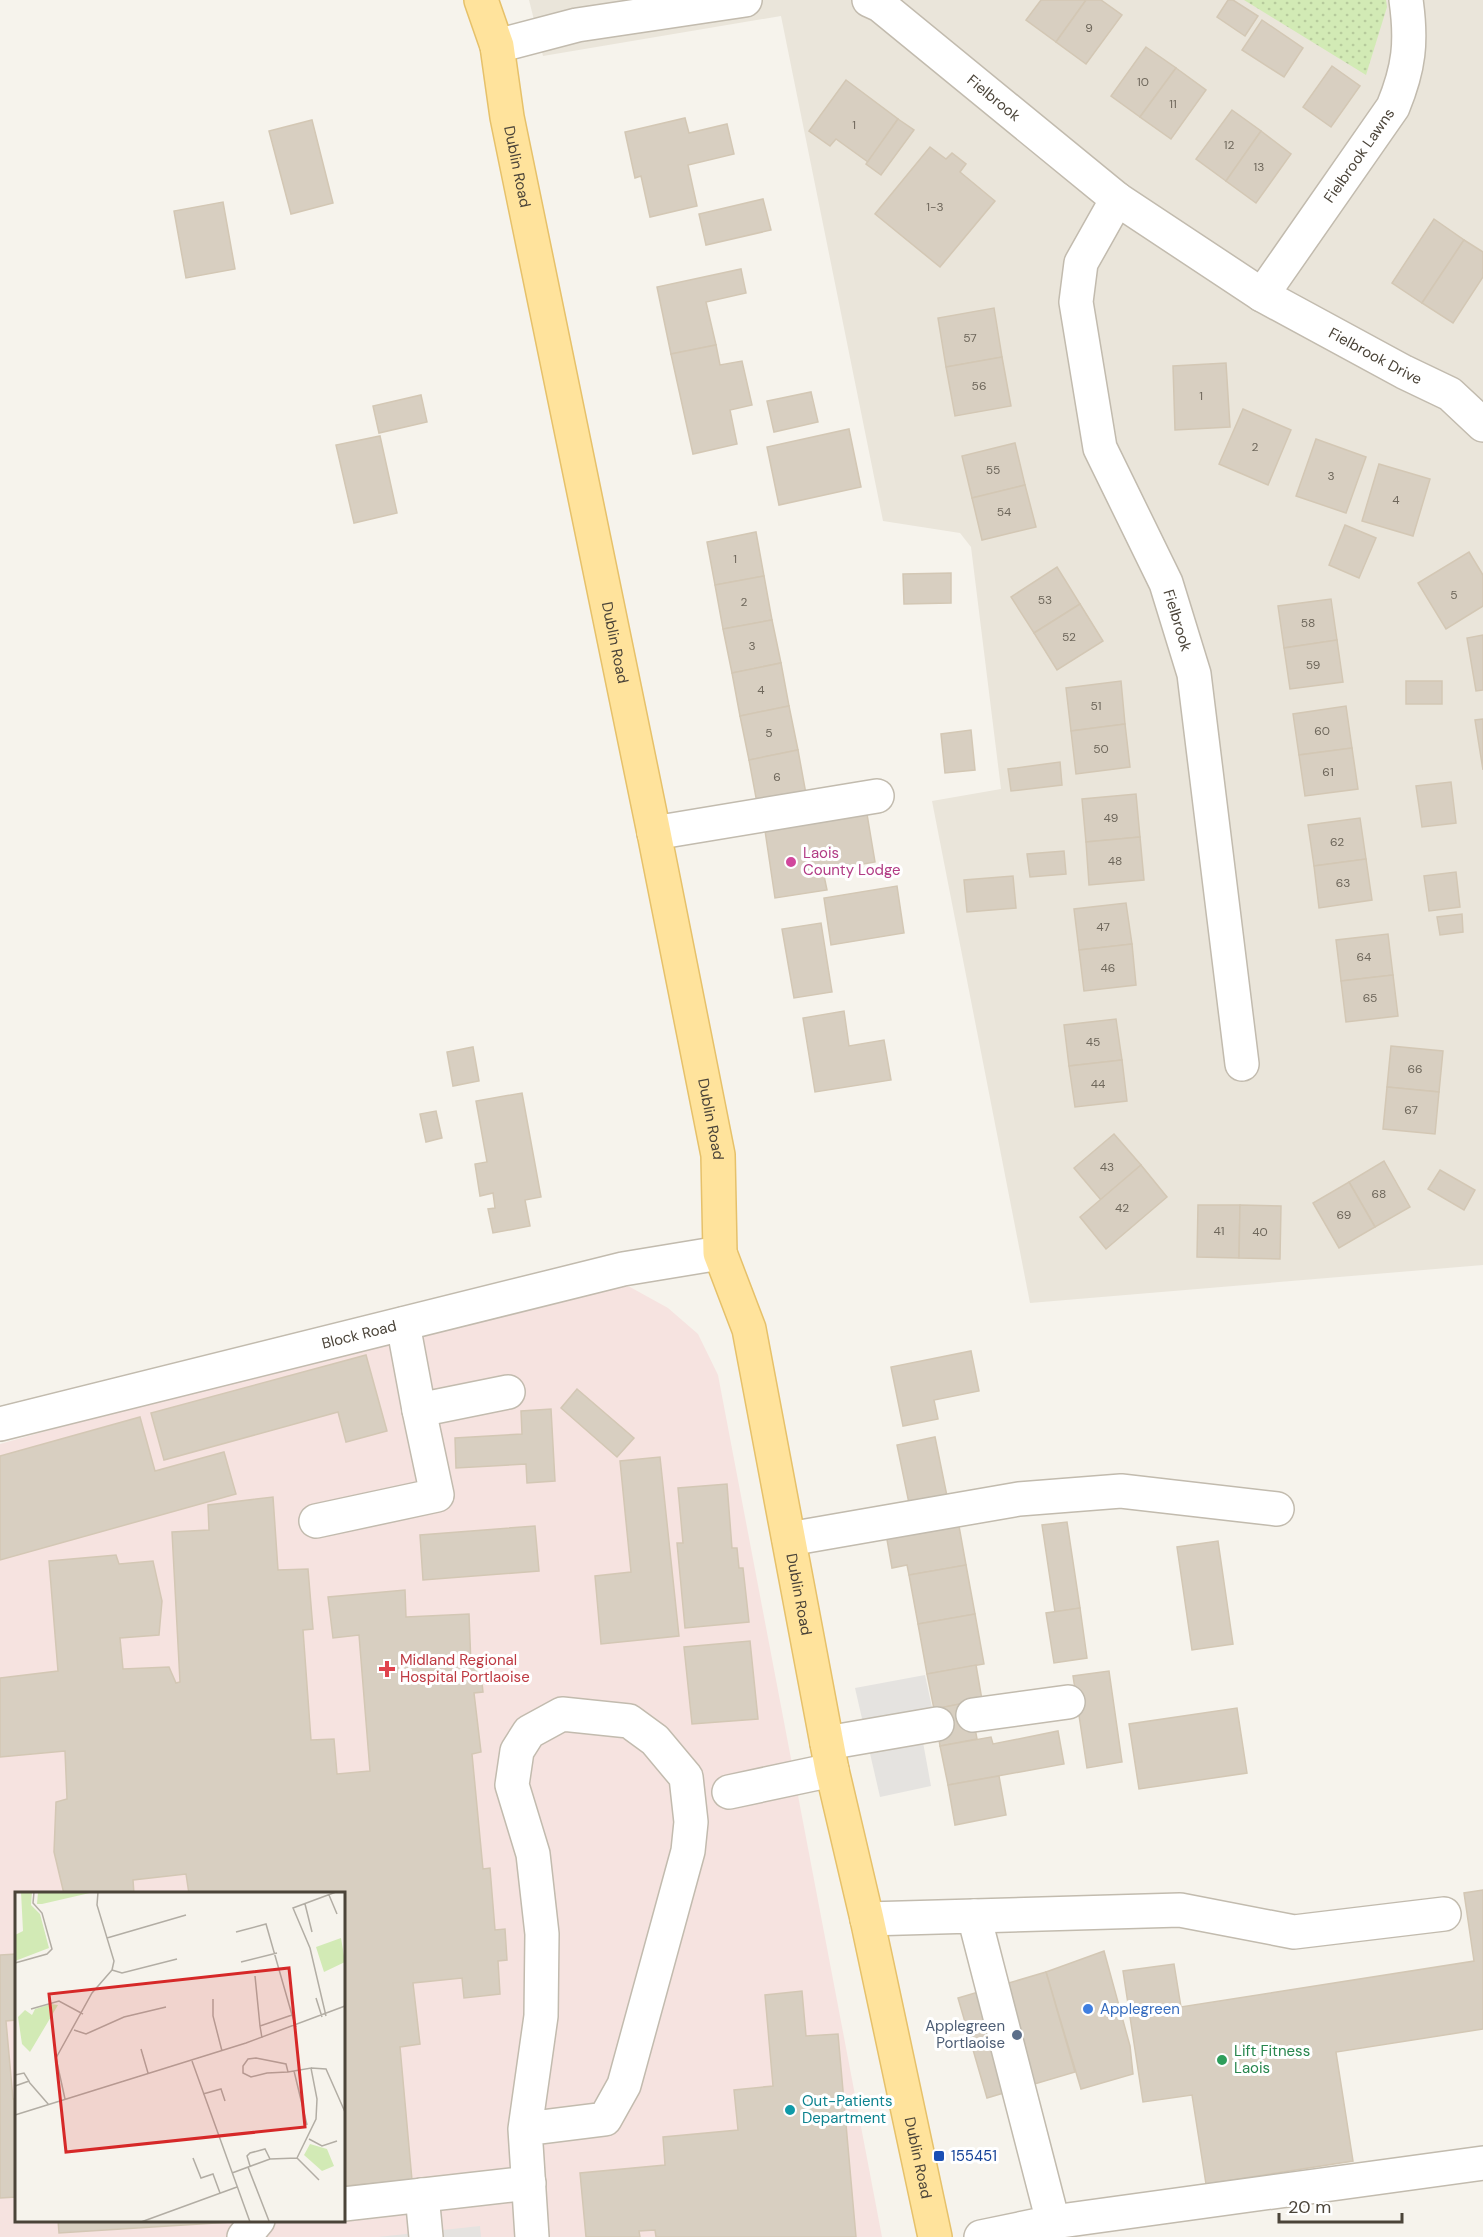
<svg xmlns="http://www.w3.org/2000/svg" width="1483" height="2237" font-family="'DM Sans',sans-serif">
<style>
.residential{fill:#eae5da}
.medical{fill:#f6e3e0;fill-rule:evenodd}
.park{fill:url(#park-dots)}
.parking{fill:#e5e3e0}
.building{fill:#d8cfc1;stroke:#d3c7b4;stroke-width:1.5}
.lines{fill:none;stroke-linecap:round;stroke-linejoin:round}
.minor-casing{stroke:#c2bbae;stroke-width:36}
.major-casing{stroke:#e6c16a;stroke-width:36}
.minor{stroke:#fff;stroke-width:33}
.major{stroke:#ffe39c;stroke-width:33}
.hotel-dot{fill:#d1479c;stroke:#fff;stroke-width:2}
.health-dot{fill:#e0444e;stroke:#fff;stroke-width:2}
.shop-dot{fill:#3f7fe0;stroke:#fff;stroke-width:2}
.service-dot{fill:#5c6f8a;stroke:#fff;stroke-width:2}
.leisure-dot{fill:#2e9e5b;stroke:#fff;stroke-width:2}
.culture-dot{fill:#0f9aa8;stroke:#fff;stroke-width:2}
.transit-dot{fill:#1a4fb4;stroke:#fff;stroke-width:2}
.labels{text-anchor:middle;stroke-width:6;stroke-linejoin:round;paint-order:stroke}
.number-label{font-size:12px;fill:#6e675b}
.street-label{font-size:15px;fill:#4b4439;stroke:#fff}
.hotel-label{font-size:15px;fill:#b23c85;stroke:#fff;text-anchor:start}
.health-label{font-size:15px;fill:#be3a42;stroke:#fff;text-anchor:start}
.shop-label{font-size:15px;fill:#366cbe;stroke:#fff;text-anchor:start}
.service-label{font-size:15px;fill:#4e5e75;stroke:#fff;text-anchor:end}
.leisure-label{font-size:15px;fill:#27864d;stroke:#fff;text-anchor:start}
.culture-label{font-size:15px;fill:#0d838f;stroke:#fff;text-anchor:start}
.transit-label{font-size:15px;fill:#164399;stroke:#fff;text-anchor:start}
.inset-road{fill:none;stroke:#b2ada4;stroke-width:1.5}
.view{fill:#d62828;fill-opacity:0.15;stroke:#d62828;stroke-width:3}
.inset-edge{fill:none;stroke:#4b4439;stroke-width:3}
</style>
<defs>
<pattern id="park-dots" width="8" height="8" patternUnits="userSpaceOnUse" patternTransform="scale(1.5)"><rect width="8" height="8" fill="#d2eab5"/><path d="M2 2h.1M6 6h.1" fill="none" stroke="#b6ca9c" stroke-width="1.8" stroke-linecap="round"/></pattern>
</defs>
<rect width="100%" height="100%" fill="#f6f3ec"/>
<path class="residential" d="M529,0h954v1265l-453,38 -98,-502 69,-12 -30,-242 -11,-14 -77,-12 -102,-505 -238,40z"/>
<path class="medical" d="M586,1279l44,8 38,21 30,26 20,41 164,862h-882v-793zM16,1894h328v326h-328z"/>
<path class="park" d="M1244,0h142l1,7 -21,68z"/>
<g class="parking">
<path d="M925,1675l8,37 -15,3 13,71 -51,11 -25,-109z"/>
<path d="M480,2226l1,11h-103z"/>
</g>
<g class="building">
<path d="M1041,0h45l-30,42 -30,-22z"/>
<path d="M1086,0h15l21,15 -36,49 -30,-22z"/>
<path d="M1228,0h5l25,16 -13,20 -28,-19z"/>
<path d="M1262,20l41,28 -19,29 -42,-27z"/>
<path d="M1146,47l30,21 -36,49 -29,-21z"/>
<path d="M1332,66l28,20 -29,41 -28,-20z"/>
<path d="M1176,68l30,22 -35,49 -31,-22z"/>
<path d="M846,80l52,39 -30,43 -32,-23 -6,7 -21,-15z"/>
<path d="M1232,110l29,21 -35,50 -30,-22z"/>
<path d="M685,118l4,15 38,-9 7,30 -46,11 9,41 -47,11 -9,-41 -6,2 -10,-46z"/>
<path d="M898,119l16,11 -33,45 -15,-11z"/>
<path d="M312,120l21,83 -42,11 -22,-83z"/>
<path d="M1261,131l30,23 -35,49 -30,-22z"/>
<path d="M930,147l16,12 6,-6 14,11 -6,8 35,29 -55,66 -65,-53z"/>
<path d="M763,199l8,31 -65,15 -7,-31z"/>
<path d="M223,202l12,67 -49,9 -12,-67z"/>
<path d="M1434,219l30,21 -42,63 -30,-20z"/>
<path d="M1464,240l19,12v25l-30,46 -31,-20z"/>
<path d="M741,269l5,24 -40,9 10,43 -45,9 -14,-67z"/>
<path d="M994,308l8,49 -56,10 -8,-49z"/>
<path d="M716,345l4,20 22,-4 10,44 -22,5 7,34 -44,10 -22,-100z"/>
<path d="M1002,357l9,49 -56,10 -9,-49z"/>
<path d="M1226,363l4,64 -55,3 -2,-64z"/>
<path d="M811,392l7,30 -44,10 -7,-31z"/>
<path d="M421,395l6,27 -48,11 -6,-27z"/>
<path d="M1243,409l48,21 -23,55 -49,-21z"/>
<path d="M849,429l12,58 -82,18 -12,-58z"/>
<path d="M380,436l17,77 -43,10 -18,-78z"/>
<path d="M1316,439l50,18 -20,56 -50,-17z"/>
<path d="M1015,443l10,42 -53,13 -10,-42z"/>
<path d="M1379,464l51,15 -17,57 -51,-15z"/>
<path d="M1025,485l11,42 -54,13 -10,-42z"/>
<path d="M1345,525l31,13 -17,40 -30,-13z"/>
<path d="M756,532l8,44 -49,9 -8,-43z"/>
<path d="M1469,552l14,23v31l-37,23 -28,-46z"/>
<path d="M1057,567l23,37 -46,29 -23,-36z"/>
<path d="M951,573v30l-47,1 -1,-30z"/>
<path d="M764,576l8,44 -49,9 -8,-44z"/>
<path d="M1331,599l6,41 -53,8 -6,-42z"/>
<path d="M1080,604l23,37 -46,29 -23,-37z"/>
<path d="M772,620l9,43 -49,10 -9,-44z"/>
<path d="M1483,635v55l-7,1 -9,-53z"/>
<path d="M1337,640l6,42 -53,7 -6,-41z"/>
<path d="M781,663l8,43 -49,10 -8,-43z"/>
<path d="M1121,681l4,43 -54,7 -5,-43z"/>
<rect x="1406" y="681" width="36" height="23"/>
<path d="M789,706l9,44 -49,10 -9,-44z"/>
<path d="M1346,706l6,42 -53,7 -6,-41z"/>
<path d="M1483,719v51l-8,-50z"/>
<path d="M1125,724l5,43 -54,7 -5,-43z"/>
<path d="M971,730l4,40 -30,3 -4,-39z"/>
<path d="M1352,748l6,41 -53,7 -6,-41z"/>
<path d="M798,750l8,44 -49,9 -8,-43z"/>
<path d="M1060,762l2,23 -51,6 -3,-22z"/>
<path d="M1451,782l5,41 -34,4 -6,-41z"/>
<path d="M1136,794l4,43 -54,5 -4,-43z"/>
<path d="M866,808l9,54 -52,9 4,19 -52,8 -11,-74z"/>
<path d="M1360,818l6,41 -52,7 -6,-41z"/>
<path d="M1140,837l4,43 -55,5 -3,-43z"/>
<path d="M1064,851l2,23 -36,3 -3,-23z"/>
<path d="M1366,859l6,41 -53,8 -5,-42z"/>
<path d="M1456,872l4,35 -31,4 -5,-35z"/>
<path d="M1013,876l3,32 -49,4 -3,-32z"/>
<path d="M897,886l7,47 -73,12 -7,-47z"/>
<path d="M1126,903l6,41 -53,6 -5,-41z"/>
<path d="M1462,914l1,18 -23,3 -3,-18z"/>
<path d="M821,923l11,69 -38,6 -12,-69z"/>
<path d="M1388,934l5,41 -52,6 -5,-41z"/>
<path d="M1132,944l4,41 -52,6 -5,-41z"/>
<path d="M1393,975l5,41 -52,6 -5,-41z"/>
<path d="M844,1011l5,35 35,-6 7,40 -76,12 -12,-74z"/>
<path d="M1116,1019l6,41 -53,6 -5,-41z"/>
<path d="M1391,1046l52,5 -4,41 -52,-5z"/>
<path d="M473,1047l6,34 -26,5 -6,-34z"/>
<path d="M1122,1060l5,41 -52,6 -6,-41z"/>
<path d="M1387,1087l52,5 -4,42 -52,-5z"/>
<path d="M522,1093l19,104 -16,3 5,26 -37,7 -5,-24 7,-1 -2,-15 -13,3 -5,-32 12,-2 -11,-61z"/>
<path d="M436,1111l6,27 -16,4 -6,-28z"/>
<path d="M1114,1134l27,31 -40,35 -27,-32z"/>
<path d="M1384,1161l26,46 -35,20 -26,-45z"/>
<path d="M1141,1165l26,32 -61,52 -26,-32z"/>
<path d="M1440,1170l35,20 -11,20 -36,-21z"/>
<path d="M1349,1182l26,45 -36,21 -26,-45z"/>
<path d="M1198,1205h42l-1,53 -42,-1z"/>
<path d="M1240,1205l41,1 -1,53 -41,-1z"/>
<path d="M971,1351l8,40 -45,9 4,19 -35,7 -12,-59z"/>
<path d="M366,1355l21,76 -41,11 -8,-30 -174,48 -13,-47z"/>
<path d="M577,1389l57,49 -17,19 -56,-49z"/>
<path d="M551,1409l4,72 -28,2 -1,-19 -70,4 -1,-30 67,-4 -1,-23z"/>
<path d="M140,1417l15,54 69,-19 12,42 -236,66v-104z"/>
<path d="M935,1437l14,69 -38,7 -14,-68z"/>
<path d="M660,1457l19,179 -78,8 -6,-68 36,-4 -11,-111z"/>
<path d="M727,1484l5,64h5l2,20h4l6,54 -64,6 -8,-85h6l-5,-55z"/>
<path d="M273,1497l5,73 30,-1 5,60 -10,1 8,110 23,-1 3,35 33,-3 -11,-136 -26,3 -5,-41 77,-7 1,27 63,-3 2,51h9l3,27 -9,1 7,59 -9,2 11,115 7,-1 5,62 10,-1 2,31 -9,1 2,33 -36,4 -2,-20 -49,5 7,61 -20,3 12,133 -68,6v-292h-155l-3,-20 -53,6 1,14h-70l-10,-42 2,-50 11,-3 -2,-48 -65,6v-79l58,-7 -9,-110 67,-6 3,9 34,-3 9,40 -3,34 -39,3 3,31 46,-2 7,16 4,-1 -8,-150 37,-2 -1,-25z"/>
<path d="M957,1515l9,50 -57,10 -2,-10 -15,3 -7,-40z"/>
<path d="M1067,1522l13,86 -25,4 -13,-87z"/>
<path d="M535,1526l4,45 -116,9 -3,-45z"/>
<path d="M1218,1541l15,103 -41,6 -15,-103z"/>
<path d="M966,1565l9,49 -57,10 -9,-49z"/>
<path d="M1080,1608l7,50 -33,5 -8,-50z"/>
<path d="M975,1614l9,50 -57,10 -9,-50z"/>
<path d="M750,1641l8,78 -66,5 -8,-77z"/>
<path d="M976,1665l6,35 -48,9 -7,-35z"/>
<path d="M1109,1671l13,91 -35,6 -14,-92z"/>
<path d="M970,1702l7,37 -37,7 -6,-37z"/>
<path d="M1237,1708l10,65 -108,16 -10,-65z"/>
<path d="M1058,1731l6,33 -116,21 -8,-39 51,-9 2,7z"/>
<path d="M999,1776l7,39 -51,10 -7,-40z"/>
<path d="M1483,1890v139l-147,23 17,109 -147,23 -14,-89 -49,7 -20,-131 51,-7 7,43 293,-46 -10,-68z"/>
<path d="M1104,1951l26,95 3,28 -52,15 -35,-117z"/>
<path d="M16,1954v66l-10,1 7,78h3v98l-16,1v-243z"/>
<path d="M1046,1972l29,100 -88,26 -29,-100z"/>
<path d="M802,1991l4,45 32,-2 18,203h-200l-1,-7 -16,1 1,6h-54l-6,-64 85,-8 -2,-28 75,-7 -4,-40 39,-4 -8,-91z"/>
<path d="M58,2220h173v2l-172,11z"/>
</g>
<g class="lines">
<g class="minor-casing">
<g id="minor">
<path id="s1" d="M869,0l11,5 237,194 145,96 142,77 46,22 33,31"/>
<path d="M497,46l80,-21 168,-25"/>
<path id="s2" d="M1117,199l-36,64 -5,39 24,146 66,135 28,91 48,390"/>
<path id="s3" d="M1262,295l131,-188c16,-39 19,-65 13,-107"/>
<path d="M654,833l223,-37"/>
<path d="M419,1410l89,-18"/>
<path id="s4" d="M0,1424l623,-155 97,-16"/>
<path d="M316,1521l121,-26 -18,-85 -16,-86"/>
<path d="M789,1539l230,-40 102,-8 156,18"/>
<path d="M973,1715l95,-13"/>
<path d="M827,1743l110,-19"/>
<path d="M729,1792l103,-22"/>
<path d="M974,1916l206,-6 114,22 150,-18"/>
<path d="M867,1919l107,-3 79,306 -72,15"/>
<path d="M525,2129l80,-10 19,-34 64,-234 3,-29 -5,-45 -31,-37 -26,-19 -67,-7 -33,18 -12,19 -5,34 21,69 9,80 -1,82 -16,113 7,108"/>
<path d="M422,2195l4,42"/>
<path d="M344,2204l185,-21"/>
<path d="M1053,2222l430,-59"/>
<path d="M244,2237l14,-17"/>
</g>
</g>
<g class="major-casing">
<g id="major">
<path id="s5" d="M481,0l16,46 10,71 147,716 64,322 2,98 29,76 83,441 35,149 68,318"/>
</g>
</g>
<use href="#minor" class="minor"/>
<use href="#major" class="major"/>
</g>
<circle class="hotel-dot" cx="791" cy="862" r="6"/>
<path class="health-dot" d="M384 1660h6v6h6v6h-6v6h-6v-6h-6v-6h6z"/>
<circle class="shop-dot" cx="1088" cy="2009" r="6"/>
<circle class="service-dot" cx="1017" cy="2035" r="6"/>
<circle class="leisure-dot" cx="1222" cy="2060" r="6"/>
<circle class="culture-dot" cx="790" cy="2110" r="6"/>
<rect class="transit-dot" x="933" y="2150" width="12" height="12" rx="3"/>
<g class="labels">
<g class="number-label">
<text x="1089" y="32">9</text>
<text x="1143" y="86">10</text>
<text x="1173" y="108">11</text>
<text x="854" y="129">1</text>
<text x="1229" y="149">12</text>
<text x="1259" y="171">13</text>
<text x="935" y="211">1-3</text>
<text x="970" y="342">57</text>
<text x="979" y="390">56</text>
<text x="1201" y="400">1</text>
<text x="1255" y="451">2</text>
<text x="993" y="474">55</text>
<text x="1331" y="480">3</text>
<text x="1396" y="504">4</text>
<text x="1004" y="516">54</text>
<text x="735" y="563">1</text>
<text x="1454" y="599">5</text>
<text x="1045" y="604">53</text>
<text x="744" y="606">2</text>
<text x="1308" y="627">58</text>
<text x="1069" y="641">52</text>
<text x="752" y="650">3</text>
<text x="1313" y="669">59</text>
<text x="761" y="694">4</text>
<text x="1096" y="710">51</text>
<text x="1322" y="735">60</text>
<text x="769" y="737">5</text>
<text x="1101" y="753">50</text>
<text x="1328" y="776">61</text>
<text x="777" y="781">6</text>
<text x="1111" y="822">49</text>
<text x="1337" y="846">62</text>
<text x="1115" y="865">48</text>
<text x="1343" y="887">63</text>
<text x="1103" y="931">47</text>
<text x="1364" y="961">64</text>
<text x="1108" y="972">46</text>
<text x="1370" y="1002">65</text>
<text x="1093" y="1046">45</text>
<text x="1415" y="1073">66</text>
<text x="1098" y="1088">44</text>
<text x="1411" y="1114">67</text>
<text x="1107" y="1171">43</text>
<text x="1379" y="1198">68</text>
<text x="1122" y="1212">42</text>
<text x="1344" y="1219">69</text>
<text x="1219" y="1235">41</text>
<text x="1260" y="1236">40</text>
</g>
<g class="street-label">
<text dy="5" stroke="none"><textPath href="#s1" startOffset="159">Fielbrook</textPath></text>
<text dy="5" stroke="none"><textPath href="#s3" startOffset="170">Fielbrook Lawns</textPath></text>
<text dy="5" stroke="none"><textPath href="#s5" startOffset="171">Dublin Road</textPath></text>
<text dy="5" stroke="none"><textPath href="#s1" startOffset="621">Fielbrook Drive</textPath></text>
<text dy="5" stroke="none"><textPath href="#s2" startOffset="450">Fielbrook</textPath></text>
<text dy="5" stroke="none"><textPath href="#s5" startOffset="657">Dublin Road</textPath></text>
<text dy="5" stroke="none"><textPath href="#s5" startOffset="1143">Dublin Road</textPath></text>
<text dy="5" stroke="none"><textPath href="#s4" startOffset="370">Block Road</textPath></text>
<text dy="5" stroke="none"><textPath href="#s5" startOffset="1629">Dublin Road</textPath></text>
<text dy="5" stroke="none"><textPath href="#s5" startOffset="2205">Dublin Road</textPath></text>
</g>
<g class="hotel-label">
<text x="803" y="858">Laois<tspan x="803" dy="17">County Lodge</tspan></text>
</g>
<g class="health-label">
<text x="400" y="1665">Midland Regional<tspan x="400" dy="17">Hospital Portlaoise</tspan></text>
</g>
<g class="shop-label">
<text x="1100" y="2014">Applegreen</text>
</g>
<g class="service-label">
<text x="1005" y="2031">Applegreen<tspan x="1005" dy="17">Portlaoise</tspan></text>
</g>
<g class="leisure-label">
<text x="1234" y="2056">Lift Fitness<tspan x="1234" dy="17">Laois</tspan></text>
</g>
<g class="culture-label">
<text x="802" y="2106">Out-Patients<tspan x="802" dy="17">Department</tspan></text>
</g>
<g class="transit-label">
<text x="951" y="2161">155451</text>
</g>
</g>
<g transform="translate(15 1892)">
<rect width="330" height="330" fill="#f6f3ec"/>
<path d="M6,0h11l-1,13 9,9 9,34 -34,13v-26l8,-4zM23,0h56l-52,12h-5zM326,46l4,24 -21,10 -8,-25zM295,252l17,5 7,17 -12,5 -18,-16z" fill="#d2eab5"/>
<path d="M36,112l7,1 -28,47 -8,-8 -4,-27 7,-7 7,5 3,-6z" fill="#d2eab5"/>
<path class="inset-road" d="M83,0l-1,13 17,56 -2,9M314,3l8,19M290,12l7,28M221,40l30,-8 26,91M92,46l79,-23M226,70l36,-9M0,71l32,-9 5,-5 -10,-36 -9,-10 1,-11M97,78l10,3 55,-14M240,84l5,50M301,106l6,19M198,107v17l9,35M16,117l28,-8 24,13M311,124l-16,-68 -17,-40 43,-16M59,138l12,4 38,-17 42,-10M247,146l-2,-12 32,-11 4,12M126,157l7,24M177,169l58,161M296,176l15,1 19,43M279,179l13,54M273,180l-2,-8 -30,-6 -8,1 -5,7v7l8,4 16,-4 21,-1 23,-4 6,31 -1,20 -19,39M0,183l9,-2 5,8 -14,5M14,190l20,23M188,202l18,-5 4,12M50,207l-9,-41 36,-65 20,-23M0,223l231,-72 99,-37M294,247l13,7 15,-5M178,266l8,20 12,-4 7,19M235,274l-3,-10 3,-3 15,-4 5,10M233,275l21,54M217,281l38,-14 27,-1 22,22M126,330l96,-35"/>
<path class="view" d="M274,76l16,159 -239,25 -17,-158z"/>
<rect width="330" height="330" class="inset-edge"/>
</g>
<path d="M1279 2213v9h123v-9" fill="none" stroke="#4b4439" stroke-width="3"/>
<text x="1288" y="2213" font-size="18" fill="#4b4439" stroke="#ffffff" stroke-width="4.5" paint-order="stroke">20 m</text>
</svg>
